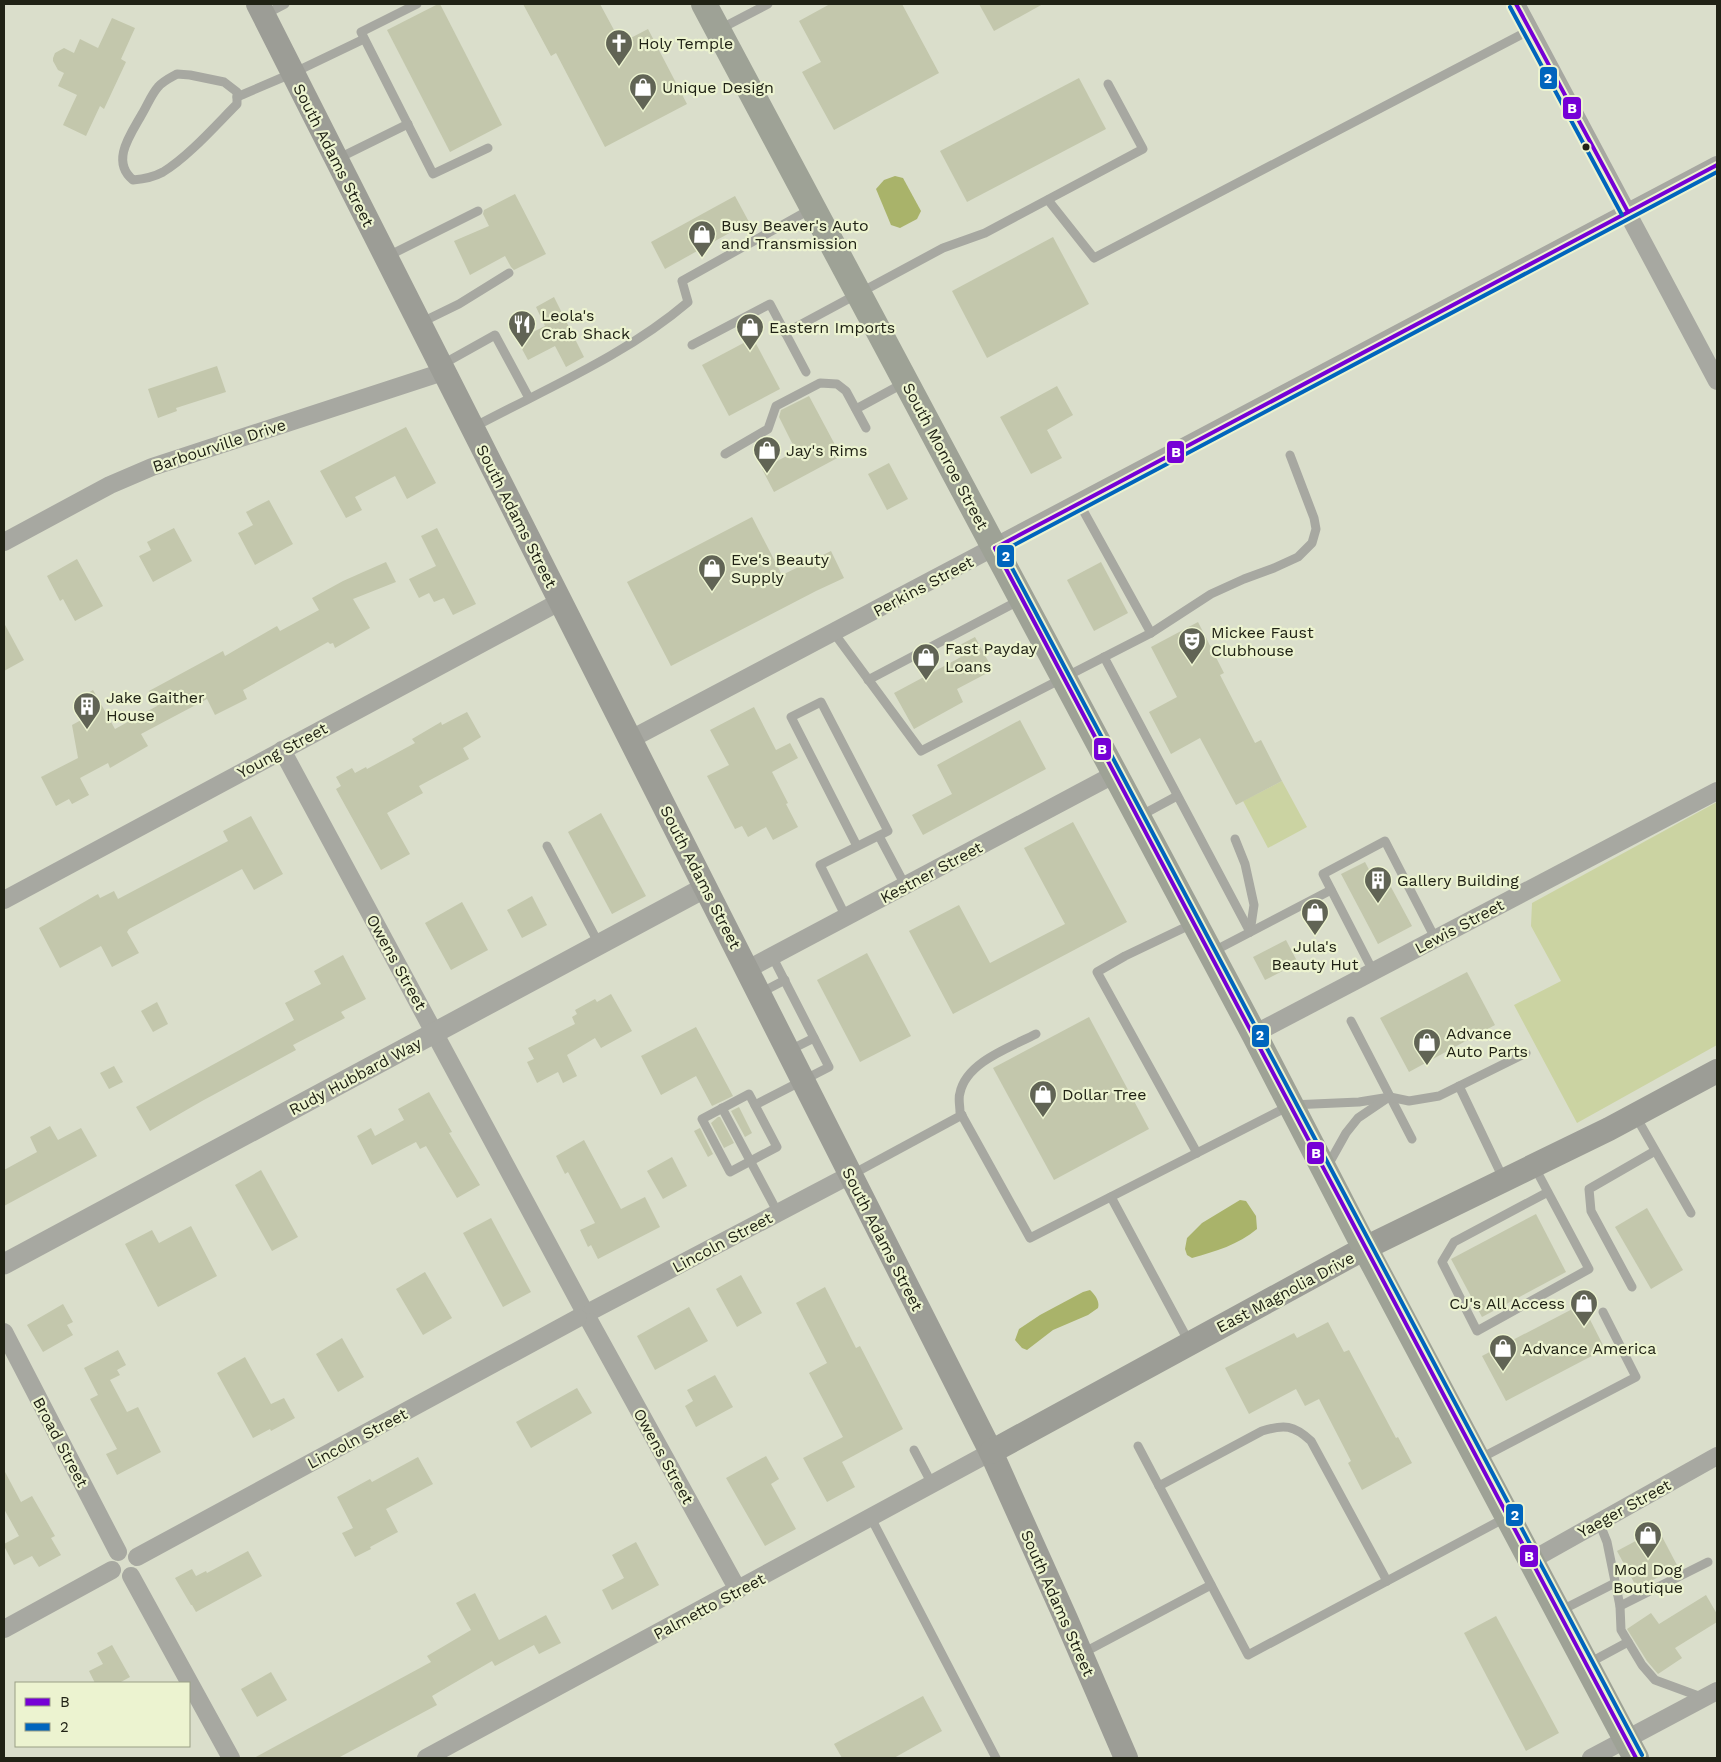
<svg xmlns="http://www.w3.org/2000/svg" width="1721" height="1762" font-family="'Work Sans',sans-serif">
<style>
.green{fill:#cbd3a2}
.water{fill:#a9b36a}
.building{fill:#c3c7ac}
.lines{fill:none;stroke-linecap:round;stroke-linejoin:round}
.service{stroke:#a7a8a1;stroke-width:9}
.minor{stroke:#a7a8a1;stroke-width:18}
.tertiary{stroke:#a7a8a1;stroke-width:21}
.secondary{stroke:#9c9d96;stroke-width:24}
.primary{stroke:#9ea296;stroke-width:26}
.bus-1-casing{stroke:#ecf3d0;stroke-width:8}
.bus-2-casing{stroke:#ecf3d0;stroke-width:8}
.bus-1{stroke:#7600d6;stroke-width:4}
.bus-2{stroke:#0065bd;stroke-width:4}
.bus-dot{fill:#202215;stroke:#ecf3d0;stroke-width:2}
.labels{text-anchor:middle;stroke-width:4.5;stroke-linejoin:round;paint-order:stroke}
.poi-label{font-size:16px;fill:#202215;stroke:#ecf3d0;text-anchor:start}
.street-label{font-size:16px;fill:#202215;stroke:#ecf3d0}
.line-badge{stroke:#ecf3d0;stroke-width:2}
.badge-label{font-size:14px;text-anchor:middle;font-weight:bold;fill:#fff}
</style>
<rect width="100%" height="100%" fill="#dadecb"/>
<g class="green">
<path d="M1282,781l25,46 -39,21 -25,-47z"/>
<path d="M1717,802v243l-140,78 -63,-118 47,-24 -30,-55 1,-23z"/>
</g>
<g class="water">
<path d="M895,176l8,2 18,33 -4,8 -17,9 -9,-3 -15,-36 8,-9z"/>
<path d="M1240,1200l6,1 10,15 1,13c-19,16 -41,22 -65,29l-5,-3 -2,-6 2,-11 15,-15z"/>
<path d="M1090,1290c5,5 10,11 8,18l-10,7 -35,15 -26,20 -5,-2 -7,-8 4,-11 21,-14 43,-23z"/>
</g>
<g class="building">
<path d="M438,4h2l62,121 -52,27 -63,-122z"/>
<path d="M523,4h77l21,39 27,-14 39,75 -82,43 -49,-94 -5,3z"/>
<path d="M830,4h72l37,69 -105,57 -32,-58 19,-10 -22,-41z"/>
<path d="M979,4h64l-49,27z"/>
<path d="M112,18l23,10 -14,31 5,3 -22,47 -4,-3 -14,30 -23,-11 14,-30 -19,-9 6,-13 -6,-3 -5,-9v-3l2,-5 9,-5 10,5 6,-14 18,9z"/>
<path d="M1079,78l27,51 -139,73 -27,-51z"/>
<path d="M515,194l31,60 -32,16 -3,-3 -6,-11 -35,19 -16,-34 35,-15 -6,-12 1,-4z"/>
<path d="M735,196l14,26 -84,47 -14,-27z"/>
<path d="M1053,237l36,67 -102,54 -35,-67z"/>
<path d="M554,297l30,60 -18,10 -11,-21 -27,14 -11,-20 28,-14 -9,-19z"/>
<path d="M753,338l27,51 -51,27 -27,-51z"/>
<path d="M217,366l9,26 -50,16 1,3 -19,7 -10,-29z"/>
<path d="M1057,386l16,29 -26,15 15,28 -31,16 -31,-57z"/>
<path d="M809,396l32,60 -67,36 -12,-23 34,-18 -17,-34 2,-7z"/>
<path d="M406,427l30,56 -29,16 -12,-23 -40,21 7,13 -16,8 -26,-47z"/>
<path d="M889,463l19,36 -21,11 -19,-36z"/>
<path d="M269,500l24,44 -38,21 -17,-32 15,-8 -7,-13z"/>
<path d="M752,517l30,58 49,-24 13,27 -28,13 -145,75 -44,-84z"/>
<path d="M174,528l18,33 -39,21 -14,-26 12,-6 -4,-8z"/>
<path d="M437,528l39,76 -23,11 -9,-17 -10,4 -5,-9 -10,5 -10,-19 27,-13 -15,-30z"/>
<path d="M77,559l26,47 -28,15 -12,-22 -3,2 -13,-25z"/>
<path d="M386,562l10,20 -43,17 17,29 -35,20 -2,-5 -3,1 -2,-2 -85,48 4,9 -32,16 -8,-16 -66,35 7,12 -38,22 -2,-5 -28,15 9,17 -17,9 -3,-5 -13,7 -15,-29 37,-19 -6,-33 11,-6 -10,-17 20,-12 22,39 42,-23 -8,-15 74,-40 2,5 52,-30 3,5 39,-21 -7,-12 31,-17z"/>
<path d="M1101,562l27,51 -34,18 -27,-51z"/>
<path d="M1198,622l26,51 -4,2 35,68 6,-3 21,41 -46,24 -36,-67 -29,16 -22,-42 28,-15 -26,-50z"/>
<path d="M4,623l20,37 -20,11z"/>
<path d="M975,637l18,33 -36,19 6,13 -49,27 -20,-36 67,-36 -5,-10z"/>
<path d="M754,707l22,43 14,-7 8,15 -26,14 16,31 -2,1 12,23 -25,13 -7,-13 -18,10 -6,-11 -7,3 -28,-53 22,-11 -19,-35z"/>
<path d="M467,712l14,25 -18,11 6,11 -50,27 4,7 -36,20 23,41 -29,16 -45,-81 5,-3 -5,-9 16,-9 3,5 11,-6 1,2 48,-26 -3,-4 29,-17 1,3z"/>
<path d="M1020,720l26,49 -123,66 -11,-20 40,-21 -15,-29z"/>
<path d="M601,813l45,83 -34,18 -44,-82z"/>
<path d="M251,816l32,58 -29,16 -12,-21 -113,60 -2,3 12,21 -27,14 -11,-21 -41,22 -21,-40 59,-34 2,4 14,-7 4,8 110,-58 -5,-10z"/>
<path d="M1073,822l54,100 -174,92 -44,-83 50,-26 31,58 75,-39 -41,-76z"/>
<path d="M1365,862l10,19 10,-5 27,50 -34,18 -37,-70z"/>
<path d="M532,896l15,29 -25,13 -15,-28z"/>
<path d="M462,902l26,48 -37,20 -26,-47z"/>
<path d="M1286,940l12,23 -33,17 -12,-23z"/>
<path d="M867,953l44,83 -51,26 -43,-82z"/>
<path d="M343,955l23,44 -25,13 4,6 -52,27 3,5 -94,51 -52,30 -14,-24 158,-87 -9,-17 36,-19 -7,-13z"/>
<path d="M1467,972l28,53 -86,47 -29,-54z"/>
<path d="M611,994l21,37 -31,17 -6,-10 -28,17 10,21 -14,7 -5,-11 -21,11 -10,-21 7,-3 -6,-11 47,-24 -3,-7 5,-3 -2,-4 20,-11 2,3z"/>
<path d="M157,1002l11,22 -15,8 -12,-21z"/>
<path d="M1089,1017l60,112 -95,51 -61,-112z"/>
<path d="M696,1027l37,69 -21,10 -16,-30 -35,19 -20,-39z"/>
<path d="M114,1066l9,16 -14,7 -9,-16z"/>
<path d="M429,1092l23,40 -3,1 31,52 -23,13 -31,-52 -6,3 -4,-7 -44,23 -15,-29 14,-8 4,8 29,-16 -6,-11z"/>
<path d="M739,1107l13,26 -7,4 -14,-26z"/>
<path d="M718,1117h2l14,26 -10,5 -13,-25z"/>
<path d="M50,1126l8,14 23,-12 16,28 -93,50v-36l33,-18 -7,-15z"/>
<path d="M700,1128l13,26 -5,3 -14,-26z"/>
<path d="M584,1140l37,69 24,-12 15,30 -62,32 -7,-14 -3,2 -8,-17 15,-7 -27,-51 -3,2 -9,-18z"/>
<path d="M672,1157l15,29 -24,13 -16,-28z"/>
<path d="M261,1170l37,67 -26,14 -37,-66z"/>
<path d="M1647,1208l36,62 -32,19 -36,-62z"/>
<path d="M1536,1214l30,58 -84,45 -31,-58z"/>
<path d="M491,1218l40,74 -28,15 -40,-74z"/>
<path d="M191,1226l26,50 -59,31 -33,-63 27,-14 7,13z"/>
<path d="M425,1272l27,46 -29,17 -27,-46z"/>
<path d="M741,1275l21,38 -25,14 -21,-38z"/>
<path d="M825,1287l31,61 4,-2 43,83 -61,33 13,25 -28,15 -24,-44 40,-21 -34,-64 18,-10 -31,-60z"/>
<path d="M63,1304l10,18 -6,3 6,10 -30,17 -16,-27z"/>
<path d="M1582,1304l23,45 -99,52 -24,-45z"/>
<path d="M689,1307l19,34 -53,29 -18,-34z"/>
<path d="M1328,1322l16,30 5,-2 47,88 2,-1 14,26 -50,27 -14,-27 3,-2 -32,-62 -14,7 -9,-17 -47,25 -24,-46 69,-35 3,5z"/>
<path d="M342,1338l22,39 -26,15 -22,-38z"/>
<path d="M118,1350l8,15 -9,5 3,5 -10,5 17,32 11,-5 23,45 -44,23 -11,-21 11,-5 -27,-50 8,-4 -14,-27z"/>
<path d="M245,1357l26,47 13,-6 11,20 -24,13 -1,-2 -17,9 -36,-65z"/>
<path d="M715,1375l18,32 -37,20 -11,-21 8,-5 -6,-11z"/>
<path d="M577,1388l15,25 -61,35 -15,-26z"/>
<path d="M766,1456l13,23 -8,5 25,45 -31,17 -39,-68z"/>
<path d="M418,1457l15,27 -47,25 12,23 -28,15 1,2 -16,8 -13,-24 11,-5 -16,-31 33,-18 2,3z"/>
<path d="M4,1470l17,32 11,-6 23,40 -4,2 10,17 -22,12 -7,-11 -18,9 -10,-19v-2l15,-8 -15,-27z"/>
<path d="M1658,1529l20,38 -41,21 -20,-37z"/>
<path d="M636,1542l23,43 -47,25 -10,-20 22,-12 -12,-23z"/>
<path d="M248,1551l14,25 -66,36 -4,-7h-1l-16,-27 17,-9 4,7 10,-5 1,2z"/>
<path d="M475,1593l24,47 47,-25 15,28 -22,11 -5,-9 -39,21 -3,-5 -60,35 5,9 -99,53h-84l177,-96 -4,-6 44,-26 -15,-27z"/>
<path d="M1706,1595l11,19v8l-42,26 7,10 -24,16 -11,-13 -20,-32 24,-16 8,11z"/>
<path d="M1496,1616l63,117 -33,18 -62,-118z"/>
<path d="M112,1645l18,32 -11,6h-24l-6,-12 14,-7 -6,-11z"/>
<path d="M271,1672l16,28 -30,17 -16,-28z"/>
<path d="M923,1696l19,35 -48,27h-52l-8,-14z"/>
</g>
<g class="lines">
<g class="service">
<path d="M417,4l-56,28 72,142 55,-26"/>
<path d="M264,15l21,-11"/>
<path d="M720,29l48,-25"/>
<path d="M177,74l13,1 34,7 13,10v12c-21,21 -49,53 -74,68 -9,5 -19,7 -30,8 -23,-19 -2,-46 9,-66 5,-8 9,-19 16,-27 5,-6 12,-9 19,-13z"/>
<path d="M237,97l56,-24 71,-34"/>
<path d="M337,159l71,-35"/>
<path d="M1048,200l46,58 436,-228"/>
<path d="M386,257l92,-46"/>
<path d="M420,323l39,-19 50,-31"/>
<path d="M785,333l158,-85 42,-15 158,-84 -35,-65"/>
<path d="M692,345l78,-41 36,68"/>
<path d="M443,364l52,-29 34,63"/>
<path d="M856,409l48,-26"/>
<path d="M472,428c73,-39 153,-72 216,-126l-6,-21 129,-72"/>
<path d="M725,454l43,-25 8,-23 44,-23 17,1 9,7 20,37"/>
<path d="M1079,503l72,130"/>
<path d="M834,633l87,118 230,-118 60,-39 33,-15 30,-11 24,-11 14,-14 4,-14 -2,-11 -24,-63"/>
<path d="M1104,657l146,275"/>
<path d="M868,680l152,-80"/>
<path d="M1140,816l37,-20"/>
<path d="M879,836l26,49"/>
<path d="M1235,839l10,25 9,41 -4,27"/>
<path d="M547,846l52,98"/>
<path d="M846,917l-26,-52 68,-34 -67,-129 -30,15 66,129"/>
<path d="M1192,924l-67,32 -28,16 100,181"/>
<path d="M1212,952l119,-62"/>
<path d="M1373,971l-50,-97 62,-33 50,97"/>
<path d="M760,993l25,-13"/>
<path d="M1351,1021l61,118"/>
<path d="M1036,1034c-25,13 -70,28 -76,59 -2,5 0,13 0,19l70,126 261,-133 68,-3 31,-5 19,4 30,-5 87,-43"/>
<path d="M790,1050l24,-12"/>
<path d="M1459,1086l44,92"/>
<path d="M749,1094l28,53 -47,25 -28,-53z"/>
<path d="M755,1105l74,-38 -57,-111"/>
<path d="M722,1108l56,105"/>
<path d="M1635,1115l56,98"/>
<path d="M1534,1166l55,103 -112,62 -35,-69 12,-20 94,-50"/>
<path d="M1327,1167l19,-34 12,-15 28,-19"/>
<path d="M851,1175l111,-60"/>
<path d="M1111,1197l78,145"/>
<path d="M1632,1287l-41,-76 -2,-22 66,-38"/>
<path d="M1138,1446l110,209 259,-138"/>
<path d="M914,1450l18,34"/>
<path d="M1479,1459l157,-82 -33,-65"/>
<path d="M1159,1486l103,-55c22,-7 32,-6 49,10l76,140"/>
<path d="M871,1518l125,240"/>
<path d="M1599,1522l8,20 13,64 1,24 21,35 13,15 49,18"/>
<path d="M1620,1606l88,-44"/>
<path d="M1560,1611l55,-28"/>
<path d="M1081,1654l130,-69"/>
<path d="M1589,1663l39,-21"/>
</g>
<g class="minor">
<path d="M1516,4l201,377"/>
<path d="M4,542l106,-57 42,-18 291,-95"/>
<path d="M631,739l1086,-574"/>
<path d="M282,750l300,557"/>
<path d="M4,900l557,-299"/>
<path d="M748,969l367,-195"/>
<path d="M1254,1034l463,-243"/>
<path d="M593,1310l257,-135"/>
<path d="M590,1322l148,268"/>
<path d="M4,1332l114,220"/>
<path d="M137,1557l441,-239"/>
<path d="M1530,1561l187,-105"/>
<path d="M131,1576l100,182"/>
<path d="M4,1629l108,-59"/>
<path d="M426,1758l565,-306"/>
<path d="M1591,1758l126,-67"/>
</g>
<path class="tertiary" d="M4,1264l702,-377"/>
<g class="secondary">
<path d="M258,4l733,1448 75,167 60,139"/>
<path d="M991,1452l374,-204 244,-119 108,-58"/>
</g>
<path class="primary" d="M704,4l550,1030 111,214 271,510"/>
<g class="bus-1-casing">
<g id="bus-1">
<path d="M1516,4l112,208"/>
<path d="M995,548c215,403 427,807 641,1210"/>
<path d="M995,548l722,-383"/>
</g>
</g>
<g class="bus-2-casing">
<g id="bus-2">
<path d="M1510,7l112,208"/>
<path d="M1642,1755c-214,-401 -425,-803 -639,-1204l714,-379"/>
</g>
</g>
<use href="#bus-1" class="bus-1"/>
<use href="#bus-2" class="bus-2"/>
</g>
<defs>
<g id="church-pin" transform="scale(1.4375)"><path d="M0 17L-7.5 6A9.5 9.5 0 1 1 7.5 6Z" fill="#616455" stroke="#ecf3d0"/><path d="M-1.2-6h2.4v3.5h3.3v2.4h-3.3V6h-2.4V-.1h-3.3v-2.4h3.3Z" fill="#fff"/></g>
<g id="shop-pin" transform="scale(1.4375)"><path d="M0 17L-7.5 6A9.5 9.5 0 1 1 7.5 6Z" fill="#616455" stroke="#ecf3d0"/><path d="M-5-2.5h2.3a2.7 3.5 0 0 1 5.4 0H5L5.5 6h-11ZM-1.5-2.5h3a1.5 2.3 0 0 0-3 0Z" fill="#fff"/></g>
<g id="restaurant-pin" transform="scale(1.4375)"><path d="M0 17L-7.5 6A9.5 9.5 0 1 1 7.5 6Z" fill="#616455" stroke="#ecf3d0"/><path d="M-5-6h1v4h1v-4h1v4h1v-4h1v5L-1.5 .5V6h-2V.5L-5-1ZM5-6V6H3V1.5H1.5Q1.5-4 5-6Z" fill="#fff"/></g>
<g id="theatre-pin" transform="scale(1.4375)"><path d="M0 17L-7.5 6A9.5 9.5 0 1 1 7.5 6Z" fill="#616455" stroke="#ecf3d0"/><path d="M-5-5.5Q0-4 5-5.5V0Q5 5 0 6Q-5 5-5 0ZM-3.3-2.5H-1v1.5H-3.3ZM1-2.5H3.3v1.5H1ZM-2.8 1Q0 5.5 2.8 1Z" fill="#fff"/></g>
<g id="building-pin" transform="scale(1.4375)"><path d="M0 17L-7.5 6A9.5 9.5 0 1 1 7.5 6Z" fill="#616455" stroke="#ecf3d0"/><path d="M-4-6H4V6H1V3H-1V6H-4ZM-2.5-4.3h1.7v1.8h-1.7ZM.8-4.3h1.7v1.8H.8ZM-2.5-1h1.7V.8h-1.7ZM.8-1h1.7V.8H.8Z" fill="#fff"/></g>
</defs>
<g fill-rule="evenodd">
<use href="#church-pin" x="619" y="43"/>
<use href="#shop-pin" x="643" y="87"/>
<use href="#shop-pin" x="702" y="234"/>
<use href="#restaurant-pin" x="522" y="324"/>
<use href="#shop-pin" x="750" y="327"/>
<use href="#shop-pin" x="767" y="450"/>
<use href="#shop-pin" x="712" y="568"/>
<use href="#theatre-pin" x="1192" y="641"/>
<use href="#shop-pin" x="926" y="657"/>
<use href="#building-pin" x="87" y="706"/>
<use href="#building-pin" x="1378" y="880"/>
<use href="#shop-pin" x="1315" y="912"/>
<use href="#shop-pin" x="1427" y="1042"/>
<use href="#shop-pin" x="1043" y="1094"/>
<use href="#shop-pin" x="1584" y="1303"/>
<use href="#shop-pin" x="1503" y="1348"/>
<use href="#shop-pin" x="1648" y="1535"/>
</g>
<circle class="bus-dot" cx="1586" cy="147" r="4.5"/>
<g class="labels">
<g class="poi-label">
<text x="638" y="49">Holy Temple</text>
<text x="662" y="93">Unique Design</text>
<text x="721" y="231">Busy Beaver's Auto<tspan x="721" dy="18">and Transmission</tspan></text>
<text x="541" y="321">Leola's<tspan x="541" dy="18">Crab Shack</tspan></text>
<text x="769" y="333">Eastern Imports</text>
<text x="786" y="456">Jay's Rims</text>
<text x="731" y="565">Eve's Beauty<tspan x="731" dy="18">Supply</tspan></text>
<text x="1211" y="638">Mickee Faust<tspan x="1211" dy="18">Clubhouse</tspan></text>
<text x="945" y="654">Fast Payday<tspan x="945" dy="18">Loans</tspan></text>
<text x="106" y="703">Jake Gaither<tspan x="106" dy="18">House</tspan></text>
<text x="1397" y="886">Gallery Building</text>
<text x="1315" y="952" text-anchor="middle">Jula's<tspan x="1315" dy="18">Beauty Hut</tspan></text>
<text x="1446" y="1039">Advance<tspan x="1446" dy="18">Auto Parts</tspan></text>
<text x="1062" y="1100">Dollar Tree</text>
<text x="1565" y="1309" text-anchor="end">CJ's All Access</text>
<text x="1522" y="1354">Advance America</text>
<text x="1648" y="1575" text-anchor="middle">Mod Dog<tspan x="1648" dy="18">Boutique</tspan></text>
</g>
<g class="street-label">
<text transform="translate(334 155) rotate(63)" y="6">South Adams Street</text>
<text transform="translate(219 445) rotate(-18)" y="6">Barbourville Drive</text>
<text transform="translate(946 456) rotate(62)" y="6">South Monroe Street</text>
<text transform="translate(517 516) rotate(63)" y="6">South Adams Street</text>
<text transform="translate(923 586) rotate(-28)" y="6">Perkins Street</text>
<text transform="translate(282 750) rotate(-28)" y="6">Young Street</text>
<text transform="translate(931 872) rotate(-28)" y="6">Kestner Street</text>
<text transform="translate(701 877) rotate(63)" y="6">South Adams Street</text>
<text transform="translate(1459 926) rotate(-28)" y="6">Lewis Street</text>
<text transform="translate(397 962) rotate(61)" y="6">Owens Street</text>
<text transform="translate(355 1076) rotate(-28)" y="6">Rudy Hubbard Way</text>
<text transform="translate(883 1239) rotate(63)" y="6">South Adams Street</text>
<text transform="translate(722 1242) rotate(-28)" y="6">Lincoln Street</text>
<text transform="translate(1285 1292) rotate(-28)" y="6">East Magnolia Drive</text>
<text transform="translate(357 1438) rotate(-28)" y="6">Lincoln Street</text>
<text transform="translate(61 1442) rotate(62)" y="6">Broad Street</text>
<text transform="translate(664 1456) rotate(61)" y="6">Owens Street</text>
<text transform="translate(1624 1508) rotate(-29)" y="6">Yaeger Street</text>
<text transform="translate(1058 1603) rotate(66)" y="6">South Adams Street</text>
<text transform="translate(709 1606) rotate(-28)" y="6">Palmetto Street</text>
</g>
</g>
<g class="line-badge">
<rect x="1539" y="66" width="19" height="24" rx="5" fill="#0065bd"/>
<rect x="1562" y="96" width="20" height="24" rx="5" fill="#7600d6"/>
<rect x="1166" y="440" width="19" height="24" rx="5" fill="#7600d6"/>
<rect x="996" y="544" width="19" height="24" rx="5" fill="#0065bd"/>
<rect x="1093" y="737" width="19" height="24" rx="5" fill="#7600d6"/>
<rect x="1251" y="1024" width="19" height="24" rx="5" fill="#0065bd"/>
<rect x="1306" y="1141" width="19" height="24" rx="5" fill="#7600d6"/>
<rect x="1505" y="1503" width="19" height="24" rx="5" fill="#0065bd"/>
<rect x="1519" y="1544" width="20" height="24" rx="5" fill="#7600d6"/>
</g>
<g class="badge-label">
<text x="1548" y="83">2</text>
<text x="1572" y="113">B</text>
<text x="1176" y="457">B</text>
<text x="1006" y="561">2</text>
<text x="1102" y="754">B</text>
<text x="1260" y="1040">2</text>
<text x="1316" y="1158">B</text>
<text x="1515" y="1520">2</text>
<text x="1529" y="1561">B</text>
</g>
<rect width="1721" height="1762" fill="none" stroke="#202215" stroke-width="10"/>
<rect x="15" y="1682" width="175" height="65" fill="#ecf3d0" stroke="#9a9f85"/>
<rect x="25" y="1698" width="25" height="8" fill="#7600d6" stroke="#9a9f85"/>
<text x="60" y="1707" font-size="15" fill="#202215">B</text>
<rect x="25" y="1723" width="25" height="8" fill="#0065bd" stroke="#9a9f85"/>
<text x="60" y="1732" font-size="15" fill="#202215">2</text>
</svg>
